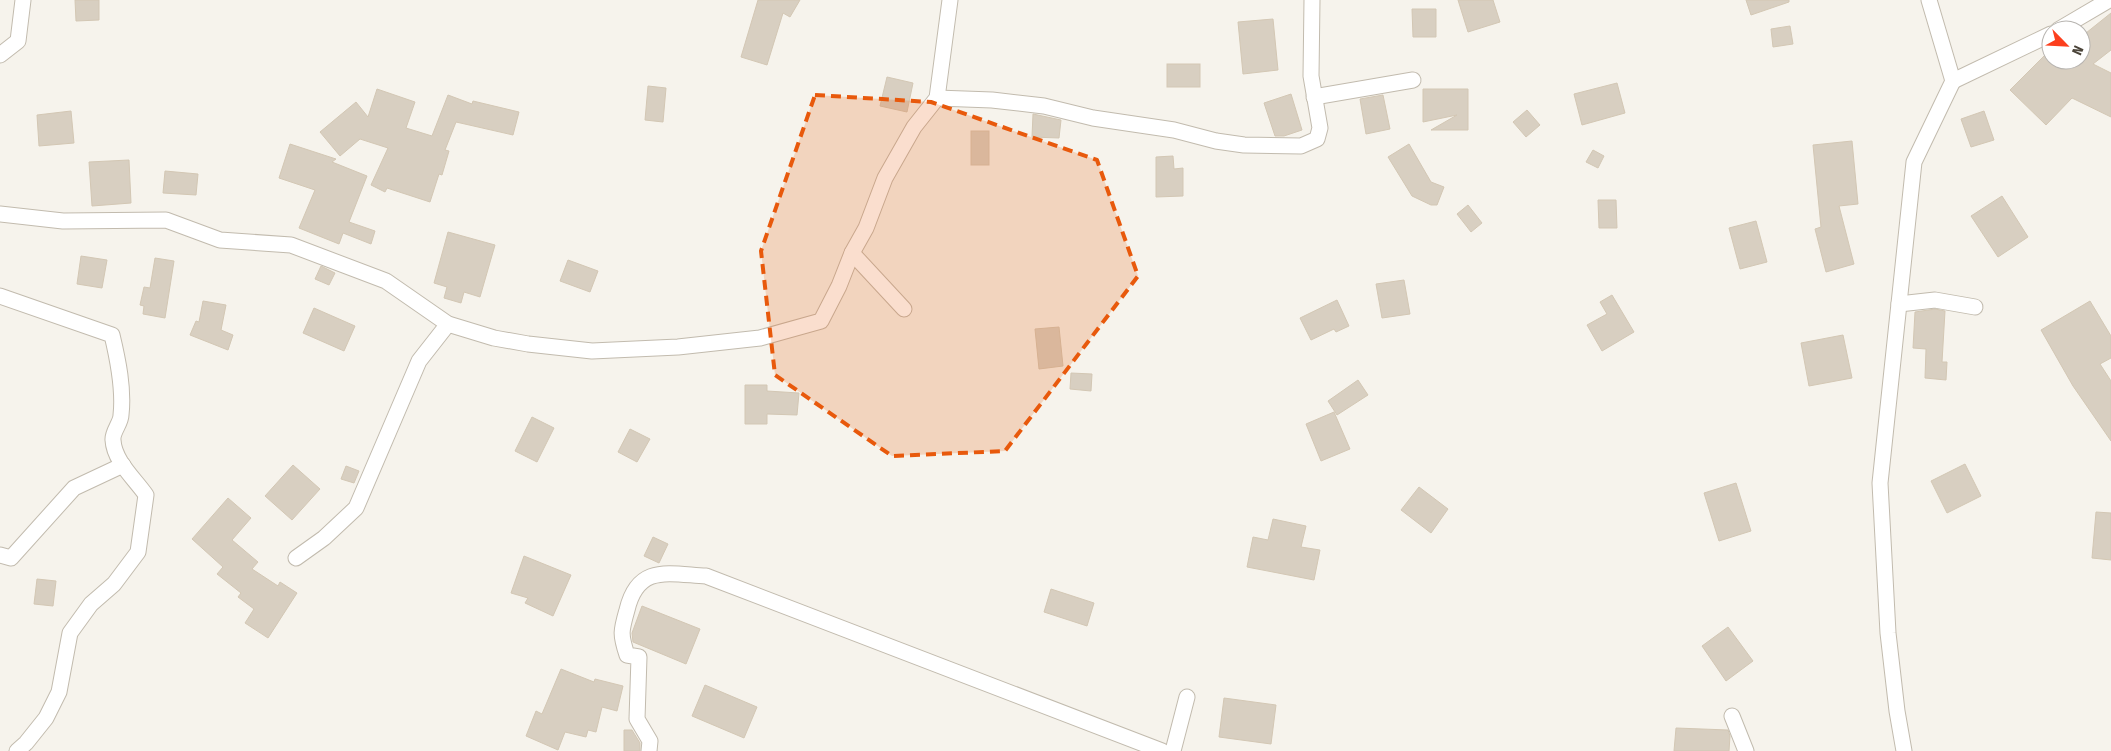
<svg xmlns="http://www.w3.org/2000/svg" width="2111" height="751" font-family="'Fira Sans Condensed',sans-serif">
<style>
.building{fill:#d8cfc1;stroke:#d3c7b4}
.lines{fill:none;stroke-linecap:round;stroke-linejoin:round}
.street-casing{stroke:#c2bbae;stroke-width:17}
.street{stroke:#fff;stroke-width:15}
.marked{fill:#e8590c;fill-opacity:0.2;stroke:#e8590c;stroke-width:4;stroke-dasharray:10 6;stroke-linejoin:round}
</style>
<rect width="100%" height="100%" fill="#f6f3ec"/>
<g class="building">
<path d="M75,0h24v20l-23,1z"/>
<path d="M758,0h42l-10,17 -7,-4 -16,52 -26,-8z"/>
<path d="M1458,0h35l7,22 -32,10z"/>
<path d="M1746,0h43v2l-38,13z"/>
<path d="M1412,9h24v28h-23z"/>
<path d="M2111,13v37l-18,14 18,9v44l-39,-19 -26,27 -36,-35 41,-41v11h30v-23z"/>
<path d="M1273,19l5,51 -35,4 -5,-52z"/>
<path d="M1790,26l3,18 -20,3 -2,-18z"/>
<rect x="1167" y="64" width="33" height="23"/>
<path d="M887,77l26,6 -6,29 -27,-6z"/>
<path d="M1617,83l8,30 -43,12 -8,-31z"/>
<path d="M648,86l18,2 -3,34 -18,-2z"/>
<path d="M377,89l38,13 -9,26 26,8 16,-41 24,9 1,-3 46,11 -6,23 -57,-13 -11,28 4,1 -7,24 -3,-1 -9,28 -43,-14 -2,4 -14,-7 17,-37 -28,-9 -20,17 -20,-24 36,-30 12,15z"/>
<path d="M1423,89h45v41h-37l26,-15 -34,7z"/>
<path d="M1291,94l11,36 -18,6h-9l-11,-33z"/>
<path d="M1383,95l7,34 -24,5 -6,-35z"/>
<path d="M1527,110l13,15 -14,12 -13,-15z"/>
<path d="M71,111l3,32 -35,3 -2,-31z"/>
<path d="M1984,111l10,29 -23,7 -10,-28z"/>
<path d="M1033,114l28,6 -2,18 -27,-1z"/>
<rect x="971" y="131" width="18" height="34"/>
<path d="M1852,141l6,63 -19,2 15,58 -28,8 -11,-43 6,-2 -8,-82z"/>
<path d="M290,144l46,15 -4,3 35,14 -18,46 26,9 -4,13 -28,-11 -4,11 -40,-16 16,-38 -36,-12z"/>
<path d="M1409,144l22,38 13,5 -7,18h-6l-19,-9 -24,-39z"/>
<path d="M1593,150l11,6 -6,12 -12,-6z"/>
<path d="M1173,156l1,13 9,-1v28l-27,1v-40z"/>
<path d="M129,160l2,43 -39,3 -3,-44z"/>
<path d="M165,171l33,3 -2,21 -33,-2z"/>
<path d="M2002,196l26,41 -30,20 -27,-41z"/>
<path d="M1598,200h18l1,28h-18z"/>
<path d="M1468,205l14,18 -11,9 -14,-18z"/>
<path d="M1756,221l11,41 -27,7 -11,-41z"/>
<path d="M448,232l47,13 -15,52 -16,-5 -3,11 -17,-5 3,-11 -13,-4z"/>
<path d="M81,256l26,4 -5,28 -25,-4z"/>
<path d="M155,258l19,3 -9,57 -22,-4 1,-8 -4,-1 4,-18 6,1z"/>
<path d="M568,260l30,11 -8,21 -30,-11z"/>
<path d="M321,266l14,7 -6,12 -14,-6z"/>
<path d="M1404,280l6,34 -28,4 -6,-34z"/>
<path d="M1612,295l22,37 -32,19 -15,-26 20,-11 -7,-12z"/>
<path d="M1337,300l12,26 -13,6 -2,-3 -23,11 -11,-22z"/>
<path d="M203,301l23,4 -5,25 12,5 -5,15 -38,-15 6,-14 3,1z"/>
<path d="M2090,301l21,35v22l-11,6 11,17v60l-38,-55 -32,-56z"/>
<path d="M314,308l41,18 -11,25 -41,-18z"/>
<path d="M1935,309l10,2 -3,51h5l-1,18 -21,-2 1,-29 -13,-1 2,-36z"/>
<path d="M1059,327l4,39 -24,3 -4,-40z"/>
<path d="M1843,335l9,43 -43,8 -8,-43z"/>
<path d="M1071,373l21,1 -1,17 -21,-2z"/>
<path d="M1358,380l10,15 -31,20 -9,-14z"/>
<path d="M745,385h22v6l32,2 -2,22 -30,-1v10h-22z"/>
<path d="M1334,412l16,37 -29,12 -15,-37z"/>
<path d="M532,417l22,11 -17,34 -22,-11z"/>
<path d="M630,429l20,10 -13,23 -19,-10z"/>
<path d="M1965,464l16,32 -34,17 -16,-32z"/>
<path d="M293,465l27,24 -28,31 -27,-24z"/>
<path d="M346,466l13,5 -5,12 -13,-4z"/>
<path d="M1736,483l15,48 -32,10 -15,-48z"/>
<path d="M1419,487l29,22 -17,24 -30,-23z"/>
<path d="M228,498l23,20 -19,22 26,22 -6,7 26,17 2,-4 17,11 -29,45 -23,-15 9,-14 -16,-12 3,-4 -24,-19 6,-7 -31,-28z"/>
<path d="M2096,512l15,1v47l-19,-2z"/>
<path d="M1273,519l33,7 -5,21 19,3 -6,30 -67,-13 6,-30 15,3z"/>
<path d="M653,537l15,7 -9,19 -15,-7z"/>
<path d="M524,556l47,19 -18,41 -28,-13 3,-5 -17,-5z"/>
<path d="M37,579l19,2 -3,25 -19,-2z"/>
<path d="M1051,589l43,14 -7,23 -43,-14z"/>
<path d="M642,606l58,23 -14,35 -53,-22 -1,-9z"/>
<path d="M1728,627l25,34 -27,20 -24,-35z"/>
<path d="M561,669l33,13 1,-3 28,7 -6,25 -15,-4 -6,25 -8,-2 -2,7 -21,-5 -7,18 -32,-14 10,-25 6,3z"/>
<path d="M705,685l52,22 -13,31 -52,-22z"/>
<path d="M1224,698l52,7 -5,39 -52,-7z"/>
<path d="M1676,728l52,2 2,6 -1,15h-55z"/>
<path d="M624,730h8l8,13v8h-16z"/>
</g>
<g class="lines">
<g class="street-casing">
<g id="street">
<path d="M2058,30l51,-30"/>
<path d="M0,55l18,-14 5,-41"/>
<path d="M1953,81l98,-47"/>
<path d="M1314,97l99,-17"/>
<path d="M937,98l55,2 52,6 49,12 81,12 42,11 28,4 57,1 16,-7 3,-11 -9,-52 1,-76"/>
<path d="M0,214l63,7 103,-1 54,20 71,5 95,36 62,43 46,14 34,6 64,7 86,-4 82,-9 61,-17 18,-35 13,-33 14,-25 19,-50 29,-51 23,-29 13,-98"/>
<path d="M852,253l52,56"/>
<path d="M0,296l112,39c6,25 12,54 9,80 0,8 -9,17 -8,25 1,21 22,39 33,55l-8,57 -24,32 -23,20 -21,29 -11,59 -13,26 -20,25 -9,8"/>
<path d="M1899,304l36,-4 40,7"/>
<path d="M0,555l11,3 63,-70 49,-23"/>
<path d="M296,558l28,-20 32,-30 63,-147 29,-37"/>
<path d="M1732,716l14,35"/>
<path d="M649,751l1,-10 -13,-22 2,-62 -12,-2c-7,-21 -6,-24 0,-45 11,-46 41,-36 79,-34l456,175"/>
<path d="M1173,751l14,-54"/>
<path d="M1904,751l-7,-40 -9,-78 -8,-150 34,-321 39,-81 -24,-81"/>
</g>
</g>
<use href="#street" class="street"/>
</g>
<path class="marked" d="M815,95l116,7 166,58 41,116 -133,175 -113,5 -117,-81 -14,-124z"/>
<g transform="translate(2066 45) rotate(114)"><circle r="24" fill="#ffffff" stroke="#b7b4b0"/>
<path d="M0-4L9 19L0 12L-9 19Z" fill="#fc3f1d"/>
<text y="-8" font-size="14" font-weight="bold" text-anchor="middle" fill="#4b4439">N</text>
</g>
</svg>
